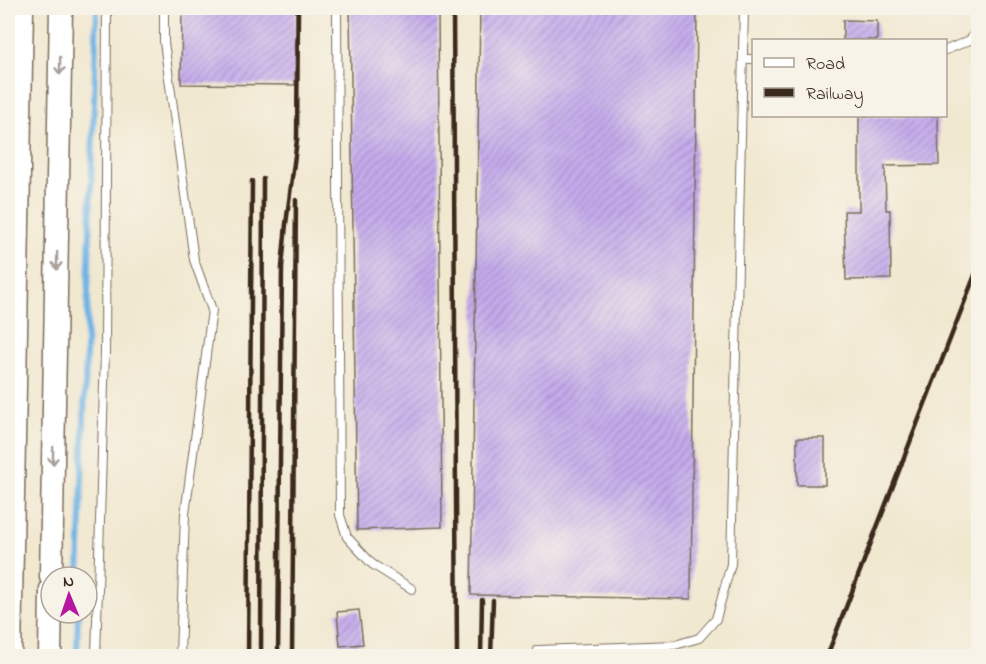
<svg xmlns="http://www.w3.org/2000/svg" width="986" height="664" font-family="'Indie Flower',sans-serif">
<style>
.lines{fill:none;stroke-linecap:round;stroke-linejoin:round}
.stream{stroke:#6eb4e5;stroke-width:6}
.building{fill:url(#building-hatch)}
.lane-casing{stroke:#7b6c5c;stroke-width:10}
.secondary-casing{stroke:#7b6c5c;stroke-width:25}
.lane{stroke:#fff;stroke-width:8}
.secondary{stroke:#fff;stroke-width:22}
.rail{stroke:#3b2a1e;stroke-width:4.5}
.oneway{stroke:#a79f9a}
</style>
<defs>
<pattern id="building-hatch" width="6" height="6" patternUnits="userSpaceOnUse" patternTransform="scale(1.5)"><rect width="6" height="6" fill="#c5aced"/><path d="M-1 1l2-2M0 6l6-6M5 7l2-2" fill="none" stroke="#a18cbf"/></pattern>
</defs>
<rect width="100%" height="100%" fill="#f7f3e8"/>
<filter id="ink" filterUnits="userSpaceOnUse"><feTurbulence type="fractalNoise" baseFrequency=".0167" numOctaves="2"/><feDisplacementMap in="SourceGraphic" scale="12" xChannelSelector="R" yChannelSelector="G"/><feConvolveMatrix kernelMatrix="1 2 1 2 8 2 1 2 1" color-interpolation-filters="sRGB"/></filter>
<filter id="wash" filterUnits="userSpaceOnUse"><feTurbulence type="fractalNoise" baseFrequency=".008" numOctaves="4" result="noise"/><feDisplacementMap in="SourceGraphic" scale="24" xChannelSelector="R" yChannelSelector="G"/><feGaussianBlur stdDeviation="1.35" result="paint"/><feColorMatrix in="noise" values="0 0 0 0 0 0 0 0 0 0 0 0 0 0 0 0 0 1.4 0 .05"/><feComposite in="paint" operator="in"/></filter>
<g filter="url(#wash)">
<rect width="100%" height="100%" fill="#f1e8d0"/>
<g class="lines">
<g class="stream">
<path d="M79,577l18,-569"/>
<path d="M77,656l1,-43"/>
</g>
</g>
<g id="blocks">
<g class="building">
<path d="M182,8h114l-1,77 -114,-1z"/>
<path d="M350,8h88l4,519 -85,3z"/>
<path d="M480,8h217l-6,591 -220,-4z"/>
<path d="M843,20l34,1v19h-34z"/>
<path d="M859,116h79l1,49 -54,1 1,44h4l1,69 -45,1 -2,-69h15z"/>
<rect x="797" y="438" width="28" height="47"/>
<path d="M359,610l4,34 -23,2 -3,-34z"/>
</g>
</g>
</g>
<g filter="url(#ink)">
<use href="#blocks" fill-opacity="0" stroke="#7b6c5c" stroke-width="1.5"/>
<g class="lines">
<g class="lane-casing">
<g id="lane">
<path d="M164,8v34l30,218 18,50 -27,204 -5,142"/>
<path d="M337,8l3,507 7,22 25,27 40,25"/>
<path d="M946,50l24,-10 8,-12"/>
<path d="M743,59h11"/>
<path d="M538,650l137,-5 24,-7 17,-19 15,-55 13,-556"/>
<path d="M96,656l9,-305 2,-343"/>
</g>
</g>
<g class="secondary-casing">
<g id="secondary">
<path d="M51,577l10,-569"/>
<path d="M10,656l12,-648"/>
<path d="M50,656l1,-67"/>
</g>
</g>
<use href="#lane" class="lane"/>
<use href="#secondary" class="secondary"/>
<g class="rail">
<path d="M453,8l4,648"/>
<path d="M248,656l4,-475"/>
<path d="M261,656l2,-477"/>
<path d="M278,656l4,-389 4,-43 11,-84 1,-132"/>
<path d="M292,656l4,-456"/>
<path d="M481,656l1,-56"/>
<path d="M491,656l2,-56"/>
<path d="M827,656l151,-389"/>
</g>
</g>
<defs><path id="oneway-shaft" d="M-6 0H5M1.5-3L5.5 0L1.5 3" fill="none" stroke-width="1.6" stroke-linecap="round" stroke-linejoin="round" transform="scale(1.5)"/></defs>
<g class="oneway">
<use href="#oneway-shaft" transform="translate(60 66) rotate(91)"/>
<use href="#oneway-shaft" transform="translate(57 261) rotate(91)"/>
<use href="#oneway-shaft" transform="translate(53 456) rotate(91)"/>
</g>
</g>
<rect width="986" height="664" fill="none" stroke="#f7f3e8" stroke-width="30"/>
<rect x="752" y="39" width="195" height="78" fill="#f7f3e8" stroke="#aca397" stroke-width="1.5"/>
<rect x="764" y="58" width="30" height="9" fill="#ffffff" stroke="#aca397" stroke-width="1.5"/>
<text x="806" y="69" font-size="18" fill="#3b2a1e">Road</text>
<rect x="764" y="88" width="30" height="9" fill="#3b2a1e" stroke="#aca397" stroke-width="1.5"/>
<text x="806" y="99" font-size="18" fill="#3b2a1e">Railway</text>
<g transform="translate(69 595) rotate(358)"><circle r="28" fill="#f7f3e8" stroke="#aca397" stroke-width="1.5"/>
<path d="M0-4.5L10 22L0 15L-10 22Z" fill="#b5179e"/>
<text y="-9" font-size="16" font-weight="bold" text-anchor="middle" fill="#3b2a1e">N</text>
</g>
</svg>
